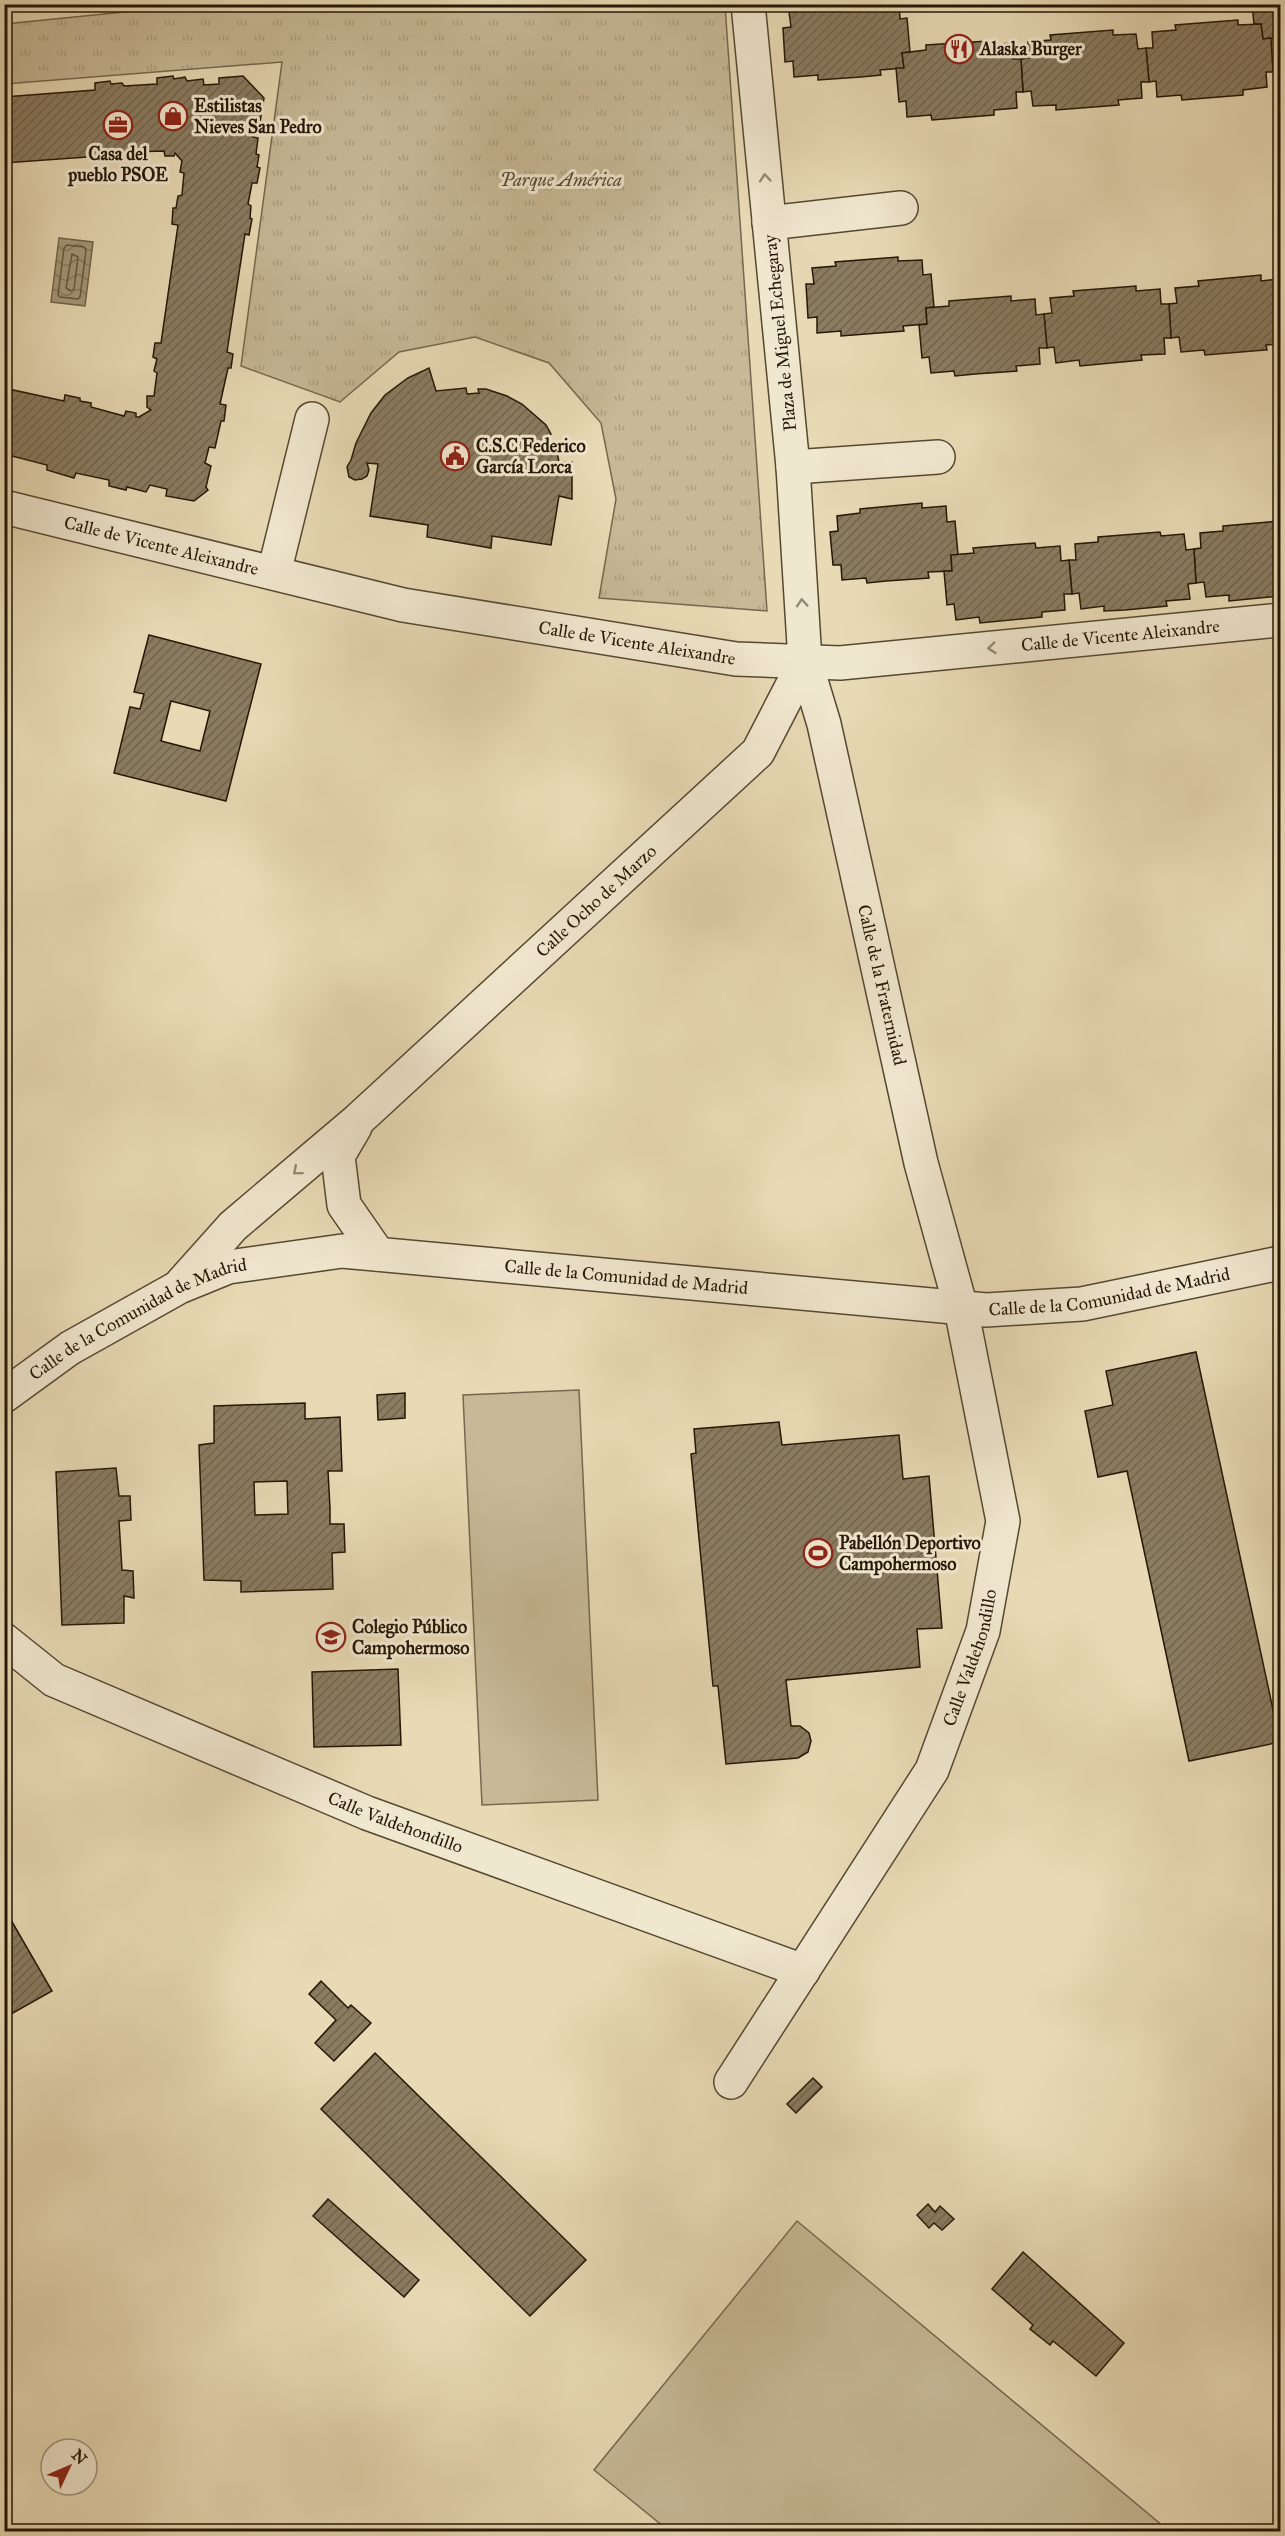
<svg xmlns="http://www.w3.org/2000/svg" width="1285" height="2536" font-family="'IM FELL Great Primer',serif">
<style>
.park{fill:url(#park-tufts);stroke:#76684e;stroke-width:1.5}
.pitch{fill:#c7b997;stroke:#76684e;stroke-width:1.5}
.water{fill:url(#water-waves);stroke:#71644b;stroke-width:1.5}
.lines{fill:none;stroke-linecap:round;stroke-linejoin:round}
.shore{stroke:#64583f;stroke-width:1.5}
.building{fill:url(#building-hatch);stroke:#241705;stroke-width:1.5;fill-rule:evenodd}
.minor-casing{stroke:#554831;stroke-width:36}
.minor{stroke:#f0e7cf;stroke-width:33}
.oneway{stroke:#948974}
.labels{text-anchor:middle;stroke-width:6;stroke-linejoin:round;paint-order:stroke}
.poi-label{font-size:18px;font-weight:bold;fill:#241705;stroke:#f0e7cf;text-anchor:start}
.park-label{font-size:18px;font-style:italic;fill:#554831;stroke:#f0e7cf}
.street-label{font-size:18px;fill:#241705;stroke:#f0e7cf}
</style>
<defs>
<pattern id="park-tufts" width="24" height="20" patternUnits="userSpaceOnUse" patternTransform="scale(1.5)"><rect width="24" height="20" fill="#c7b997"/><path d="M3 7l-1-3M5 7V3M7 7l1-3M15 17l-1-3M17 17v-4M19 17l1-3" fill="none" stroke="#ab9e81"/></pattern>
<pattern id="water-waves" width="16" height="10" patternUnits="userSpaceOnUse" patternTransform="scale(1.5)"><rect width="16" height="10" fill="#a59879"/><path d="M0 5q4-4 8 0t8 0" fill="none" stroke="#867b61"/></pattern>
<pattern id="building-hatch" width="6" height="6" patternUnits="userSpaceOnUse" patternTransform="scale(1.5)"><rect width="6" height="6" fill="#8a7c61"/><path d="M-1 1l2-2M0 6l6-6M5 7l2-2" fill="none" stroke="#71654e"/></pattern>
</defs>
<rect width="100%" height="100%" fill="#e8dab5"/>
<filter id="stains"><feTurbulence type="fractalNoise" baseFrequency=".00333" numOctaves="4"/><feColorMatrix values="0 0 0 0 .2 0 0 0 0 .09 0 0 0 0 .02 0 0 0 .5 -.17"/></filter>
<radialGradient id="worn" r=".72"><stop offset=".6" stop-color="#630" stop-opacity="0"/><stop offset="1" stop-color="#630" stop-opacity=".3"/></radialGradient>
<path class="park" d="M204,4l521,1 42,606 -168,-13 17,-99 -15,-76 -52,-60 -74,-26 -76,15 -59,50 -99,-36 41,-304 -277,22v-60z"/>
<g class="pitch">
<path d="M579,1390l19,410 -116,5 -19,-410z"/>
<path d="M797,2221l372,310h-500l-75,-61z"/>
</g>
<path class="water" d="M59,238l34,4 -8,64 -34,-4z"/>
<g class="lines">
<g class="shore">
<path d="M67,245l17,2 2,3 -6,47 -2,2 -18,-2 -2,-2 6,-47z"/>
<path d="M72,254l6,3 -4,32 -3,2 -5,-3z"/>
</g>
</g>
<g class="building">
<path d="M821,4h78l1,15 7,-1 3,34 -8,1 2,15 -24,2 1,5 -20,2 -43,3v-5l-24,2 -1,-16 -8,1 -2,-34 8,-1 -2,-15 24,-2 -1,-5z"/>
<path d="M1252,4h28v33l-17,2 -2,-15h-7z"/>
<path d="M1238,20v5l23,-1 2,15 8,-1 2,34h-7l1,15 -24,3v5l-61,5 -1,-5 -24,2 -1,-16 -7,1 -3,-34h7l-1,-16 24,-2 -1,-5z"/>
<path d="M1113,30v5l23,-1 2,15 8,-1 3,34h-8l1,16 -24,2 1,5 -63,5v-5l-23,1 -2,-15 -8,1 -2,-33 7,-1v-16l23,-2 -1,-5z"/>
<path d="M988,41v4l24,-2 1,16h8l2,33h-7l1,16 -23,2v5l-62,5 -1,-5 -24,2 -1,-16 -7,1 -3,-34h8l-2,-15 24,-3v-5z"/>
<path d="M173,76l1,3 11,-2 2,4 16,-2 1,6 15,-1v-6l24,-2 21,22 -4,24h-5l-2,15 5,1 -2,16 3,1 -2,12 3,1 -3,15h-5l-4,21 3,2 -1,12 2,1 -3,16 -4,-1 -13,85 -5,33 6,2 -2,14h-3l-8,36 6,1 -2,16h-3l-6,27 -6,-1 -4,16 6,3 -5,21 2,3 -14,11 -28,-5 1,-7 -17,-4 -4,7 -19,-5 -1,3 -17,-4v-6l-33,-7 -2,5 -27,-8v-5l-43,-11v-66l60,13 1,-6 15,3v3l11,2v4l33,9 2,-5 10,2v4h3l12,-7 -4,-3v-11h7l3,-23 -3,-2 3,-12 -4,-2 2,-14h6l17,-118 -6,-1 1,-16h3l2,-12 4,-1 2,-22 -4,-1 2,-11 -7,-8 -1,3h-9l-1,-5 -34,1v5h-13v3l-15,1 -1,-5 -97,7v-66l91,-7v-7l15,-2 1,3 11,-1 2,3 33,-2v-6z"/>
<path d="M1280,245v34h-3l-3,-33z"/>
<path d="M898,257v4l24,-1 1,15 8,-1 3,33 -8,1 1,16 -24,2 1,5 -63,5v-5l-24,2v-16l-9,1 -2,-34h8l-2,-16 24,-2 -1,-4z"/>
<path d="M1261,275v6l19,-2v65l-14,1 1,5h-2l-60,5 -1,-5 -23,2 -2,-15 -8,1 -2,-34 8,-1 -2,-15 24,-2 -1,-5z"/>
<path d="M1136,286v5l24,-2 1,15h8l2,34h-7l1,16 -24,1 1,5 -62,6 -1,-6 -23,3 -2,-16 -7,1 -3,-34 8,-1 -2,-15 24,-2 -1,-5z"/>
<path d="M1011,296v5l24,-2 1,16 8,-1 3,34h-8l1,16 -24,2 1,5 -42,3 -20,2 -1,-5 -23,2 -2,-16 -7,1 -3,-33 8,-1 -1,-16 23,-2v-5z"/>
<path d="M429,368l7,23 30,-3 1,6 12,-1 -1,-4h8l21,7 15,8 24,21 5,9 -3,3 5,10h3l3,15h13v37l-13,-3 -8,49 -59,-9 -1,12 -64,-11 1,-12 -58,-9 8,-52 -11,-1 2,7 -2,6 -5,3 -7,1 -6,-3 -2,-10 4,-7 5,-17 15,-30 14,-18 23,-17z"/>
<path d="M922,503v5l24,-2 1,16 8,-1 3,34h-7l1,16 -24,1 1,6 -43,3 -19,2 -1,-5 -24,2 -1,-15h-8l-3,-33 8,-1 -1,-15 23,-3v-4z"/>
<path d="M1280,521v75l-51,5v-6l-23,2 -2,-15 -8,1 -2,-34 7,-1 -1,-15 23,-2v-5z"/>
<path d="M1160,532l1,4 23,-2 2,16 8,-1 2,34 -8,1 2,15 -24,2 1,5 -42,4 -21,1v-5l-23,3 -2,-16 -7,1 -3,-34h7l-1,-16 23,-2v-5z"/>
<path d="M1035,543l1,5 24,-2 1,15 8,-1 3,34h-8l1,16 -23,2v5l-62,6 -1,-6 -23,3 -2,-16 -7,1 -3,-34h8l-1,-16 23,-2 -1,-5z"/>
<path d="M149,635l112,29 -35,137 -112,-28 16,-66 10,2 4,-15 -10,-2zM171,701l39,10 -10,40 -39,-10z"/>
<path d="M1196,1352l84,390 -91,19 -62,-290 -29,6 -13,-66 28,-6 -7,-34z"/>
<path d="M405,1393v25l-27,2 -1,-25z"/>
<path d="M305,1403v16l35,-2 2,54h-14l2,37v16h14l1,28 -13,1 1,36 -92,3v-11l-37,-1 -5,-135 15,-2v-37zM287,1481l1,33 -33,1 -1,-33z"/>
<path d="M779,1422l3,23 117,-10 4,44 26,-3 13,152 -25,1 3,38 -134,13 5,46h9l9,7 2,8 -3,11 -10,6 -72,6 -8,-78h-5l-22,-232 5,-1 -2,-24z"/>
<path d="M116,1468l3,28h11l1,24 -12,1 3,49 11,1 1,27 -10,-2v27l-62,2 -6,-153z"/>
<path d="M398,1669l3,76 -87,2 -2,-75z"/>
<path d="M4,1908l48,83 -48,27z"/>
<path d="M321,1981l27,27 3,-3 20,18 -37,38 -19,-18 21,-23 -27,-26z"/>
<path d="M375,2053l211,207 -56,56 -209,-207z"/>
<path d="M813,2078l9,9 -26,26 -9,-9z"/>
<path d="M328,2199l91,81 -15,17 -91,-81z"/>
<path d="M928,2204l7,8 5,-6 14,13 -12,11 -8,-7 -5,5 -12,-13z"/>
<path d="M1023,2252l101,91 -28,33 -43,-35 -3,4 -20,-16 3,-4 -41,-36z"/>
</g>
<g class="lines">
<g class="minor-casing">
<g id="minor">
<path d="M769,223l132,-15"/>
<path d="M793,467l145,-10"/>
<path id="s1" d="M4,507l399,98 333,54 104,4 440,-43"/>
<path d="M274,573l38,-154"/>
<path d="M355,1127l-17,29 6,49 34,49"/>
<path id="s2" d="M182,1283l51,-57 125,-106 400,-368 47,-91"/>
<path id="s3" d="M4,1396l66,-48 109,-61 49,-20 114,-16 644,59 96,-6 198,-41"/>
<path id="s4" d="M4,1640l50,40 313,133 436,158"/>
<path id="s5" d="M731,2082l201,-312 51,-139 20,-110 -42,-213 -40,-145 -97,-439 -19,-63 -12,-194 -45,-463"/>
</g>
</g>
<use href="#minor" class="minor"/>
</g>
<defs><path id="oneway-chevron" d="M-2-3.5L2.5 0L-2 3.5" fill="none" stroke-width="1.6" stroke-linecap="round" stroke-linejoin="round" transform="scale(1.5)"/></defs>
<g class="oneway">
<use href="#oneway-chevron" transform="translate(765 178) rotate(-95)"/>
<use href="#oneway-chevron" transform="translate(802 603) rotate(-94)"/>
<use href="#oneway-chevron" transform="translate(992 648) rotate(174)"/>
<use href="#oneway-chevron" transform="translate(297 1171) rotate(140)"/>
</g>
<defs>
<g id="restaurant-ring" transform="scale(1.5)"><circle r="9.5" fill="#f0e7cf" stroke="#8f2418" stroke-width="1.5"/><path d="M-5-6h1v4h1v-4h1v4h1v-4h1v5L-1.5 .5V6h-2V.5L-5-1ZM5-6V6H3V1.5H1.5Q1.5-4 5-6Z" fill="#8f2418"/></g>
<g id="shop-ring" transform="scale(1.5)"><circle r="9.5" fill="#f0e7cf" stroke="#8f2418" stroke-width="1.5"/><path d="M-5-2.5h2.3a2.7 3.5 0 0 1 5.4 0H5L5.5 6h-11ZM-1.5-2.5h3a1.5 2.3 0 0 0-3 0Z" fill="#8f2418"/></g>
<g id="office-ring" transform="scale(1.5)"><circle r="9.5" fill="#f0e7cf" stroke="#8f2418" stroke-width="1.5"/><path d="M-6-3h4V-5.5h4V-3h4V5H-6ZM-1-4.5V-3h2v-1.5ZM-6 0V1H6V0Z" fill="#8f2418"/></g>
<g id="civic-ring" transform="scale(1.5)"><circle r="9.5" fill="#f0e7cf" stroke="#8f2418" stroke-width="1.5"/><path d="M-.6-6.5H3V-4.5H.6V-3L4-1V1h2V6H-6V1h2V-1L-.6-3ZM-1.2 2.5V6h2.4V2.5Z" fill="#8f2418"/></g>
<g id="stadium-ring" transform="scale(1.5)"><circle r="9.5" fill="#f0e7cf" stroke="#8f2418" stroke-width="1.5"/><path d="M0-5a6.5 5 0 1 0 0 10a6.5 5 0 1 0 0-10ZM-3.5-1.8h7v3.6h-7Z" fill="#8f2418"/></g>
<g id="school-ring" transform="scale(1.5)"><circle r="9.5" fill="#f0e7cf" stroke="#8f2418" stroke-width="1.5"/><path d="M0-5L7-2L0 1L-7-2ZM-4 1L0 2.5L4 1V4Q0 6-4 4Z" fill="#8f2418"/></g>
</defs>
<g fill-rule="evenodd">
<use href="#restaurant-ring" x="959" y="49"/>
<use href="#shop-ring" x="173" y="116"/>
<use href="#office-ring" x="118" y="125"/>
<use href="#civic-ring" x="455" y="456"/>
<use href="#stadium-ring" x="818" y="1553"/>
<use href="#school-ring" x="331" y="1637"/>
</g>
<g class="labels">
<g class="poi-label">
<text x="980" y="55">Alaska Burger</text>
<text x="194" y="112">Estilistas<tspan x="194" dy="21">Nieves San Pedro</tspan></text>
<text x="118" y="160" text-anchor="middle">Casa del<tspan x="118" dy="21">pueblo PSOE</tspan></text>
<text x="476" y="452">C.S.C Federico<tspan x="476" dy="21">García Lorca</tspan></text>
<text x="839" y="1549">Pabellón Deportivo<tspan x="839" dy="21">Campohermoso</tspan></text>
<text x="352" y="1633">Colegio Público<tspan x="352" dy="21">Campohermoso</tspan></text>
</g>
<g class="park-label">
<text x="561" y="186">Parque América</text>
</g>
<g class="street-label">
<text transform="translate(780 333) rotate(-96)" y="6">Plaza de Miguel Echegaray</text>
<text dy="6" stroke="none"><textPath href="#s1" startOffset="162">Calle de Vicente Aleixandre</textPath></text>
<text dy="6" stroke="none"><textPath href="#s1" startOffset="1134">Calle de Vicente Aleixandre</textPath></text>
<text dy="6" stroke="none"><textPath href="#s1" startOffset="648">Calle de Vicente Aleixandre</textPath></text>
<text dy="6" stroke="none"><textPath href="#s2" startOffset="564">Calle Ocho de Marzo</textPath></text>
<text transform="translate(882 985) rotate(77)" y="6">Calle de la Fraternidad</text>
<text dy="6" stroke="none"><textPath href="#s3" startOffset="660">Calle de la Comunidad de Madrid</textPath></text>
<text dy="6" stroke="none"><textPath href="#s3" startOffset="1146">Calle de la Comunidad de Madrid</textPath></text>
<text dy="6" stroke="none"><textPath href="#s3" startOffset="156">Calle de la Comunidad de Madrid</textPath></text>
<text dy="6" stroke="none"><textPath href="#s5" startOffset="490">Calle Valdehondillo</textPath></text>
<text dy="6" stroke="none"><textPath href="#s4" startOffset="434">Calle Valdehondillo</textPath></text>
</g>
</g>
<rect width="1285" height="2536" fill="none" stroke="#e8dab5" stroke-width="24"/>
<rect x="6" y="6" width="1273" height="2524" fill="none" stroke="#241705" stroke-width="3"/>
<rect x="12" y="12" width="1261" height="2512" fill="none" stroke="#241705" stroke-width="1.5"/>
<g transform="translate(69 2467) rotate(46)"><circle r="28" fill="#f0e7cf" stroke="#9e947e" stroke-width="1.5"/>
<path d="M0-4.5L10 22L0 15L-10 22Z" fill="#8f2418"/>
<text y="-9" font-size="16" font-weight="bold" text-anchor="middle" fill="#241705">N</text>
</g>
<rect width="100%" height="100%" filter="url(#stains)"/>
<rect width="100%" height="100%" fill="url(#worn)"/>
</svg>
